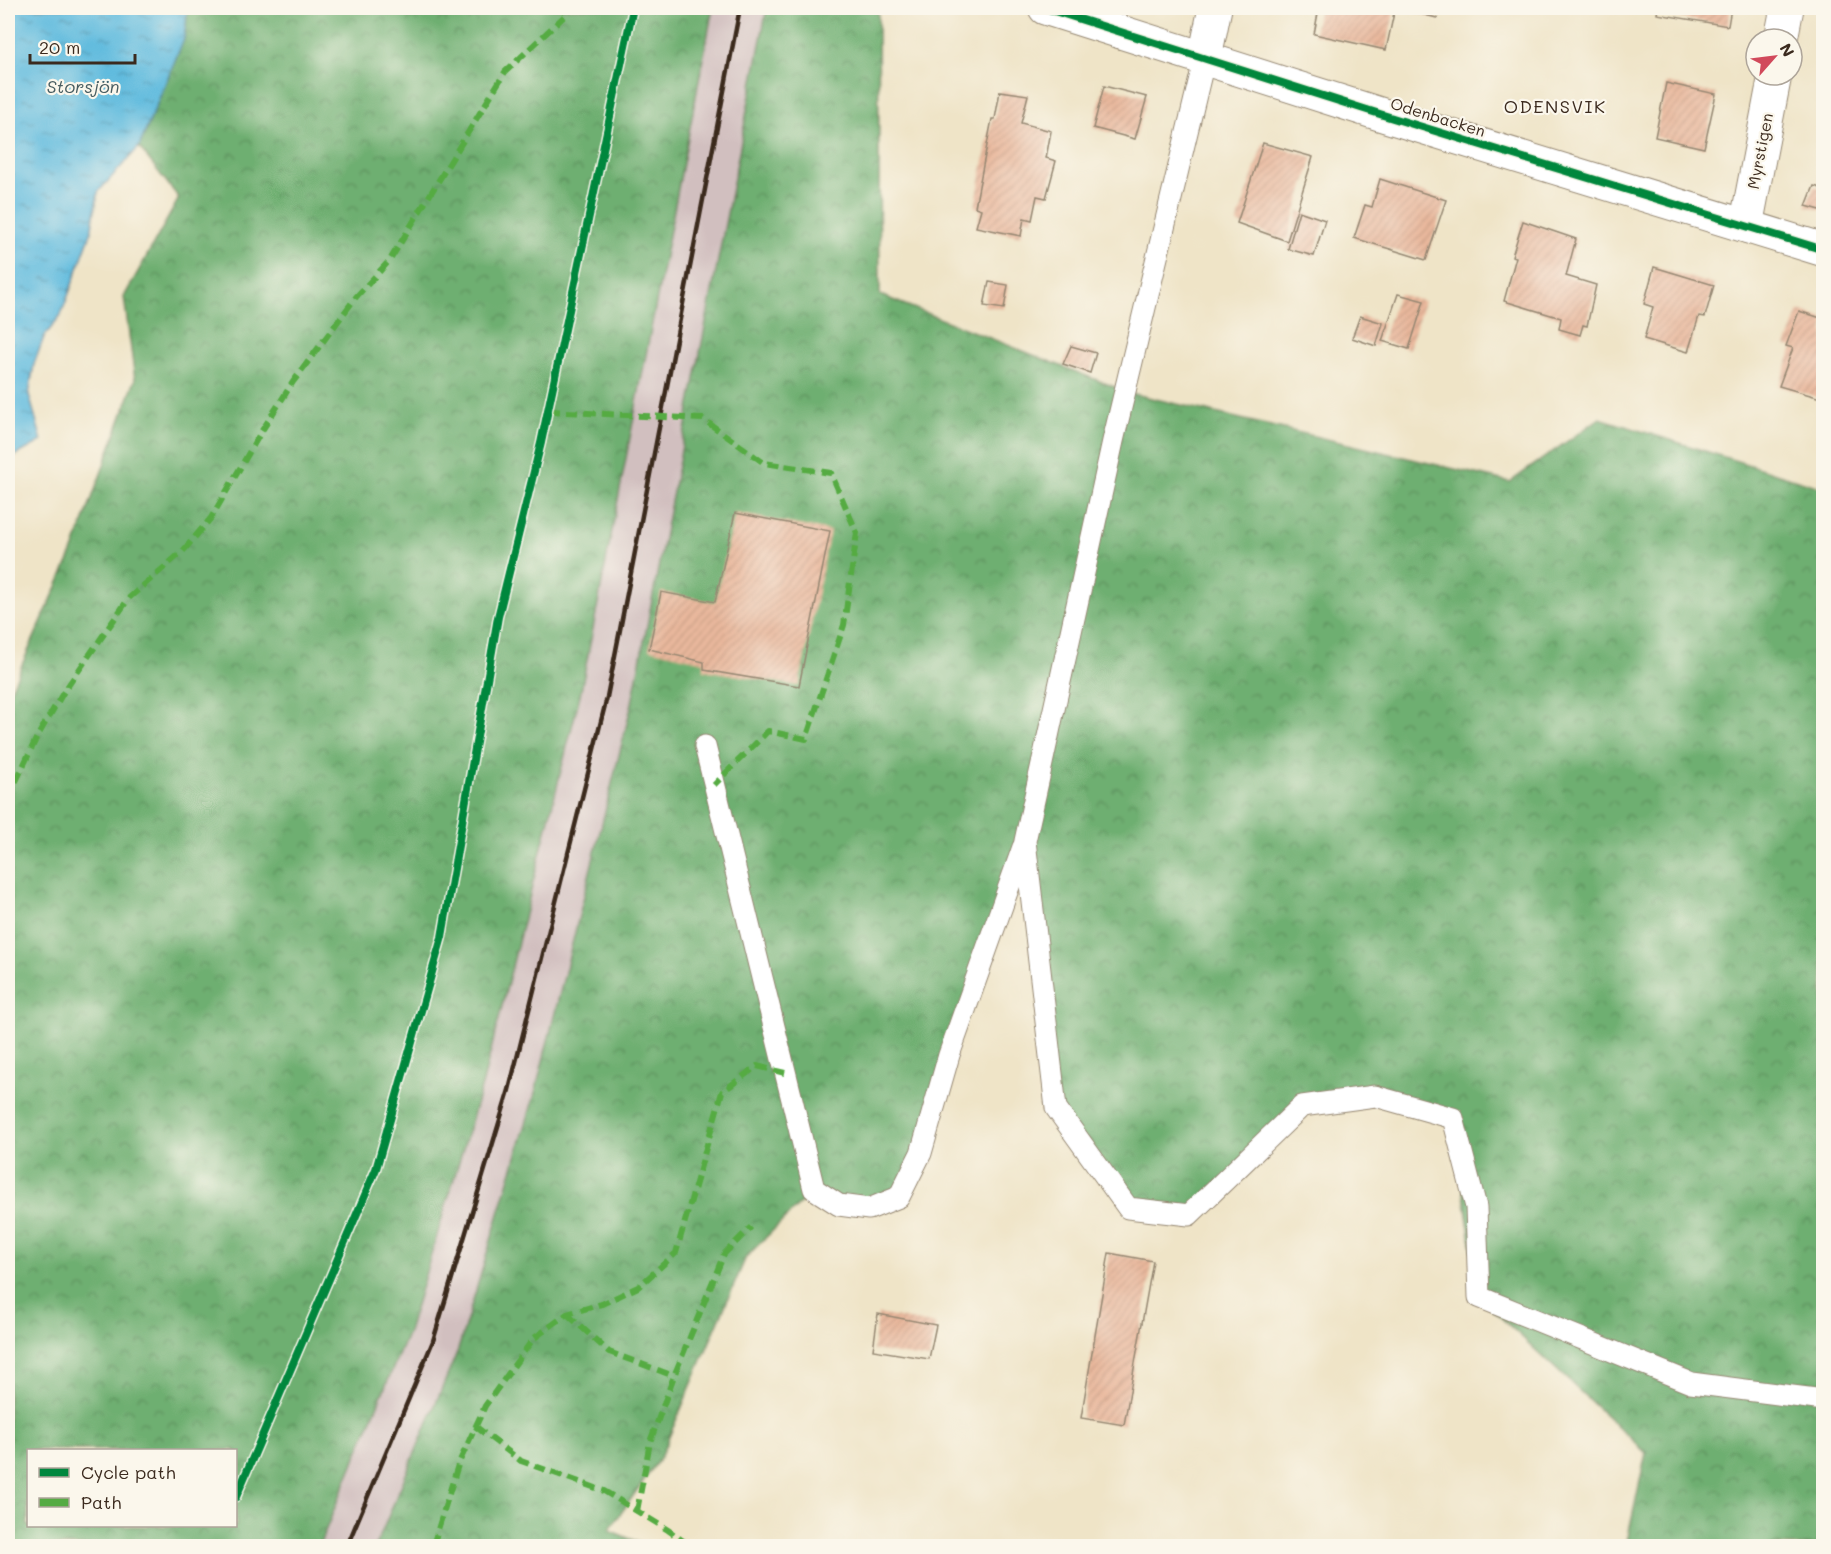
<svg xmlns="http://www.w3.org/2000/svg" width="1831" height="1554" font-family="Mali,sans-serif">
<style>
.railway{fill:#d1bfbf}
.forest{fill:url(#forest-crowns);stroke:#546c48;stroke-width:1.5;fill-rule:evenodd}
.water{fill:url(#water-ripples);stroke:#4e727e;stroke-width:1.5}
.building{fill:url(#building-hatch)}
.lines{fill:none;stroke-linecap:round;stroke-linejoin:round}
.lane-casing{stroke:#958772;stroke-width:23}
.street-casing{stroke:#958772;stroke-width:35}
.lane{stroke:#fff;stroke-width:21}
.street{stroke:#fff;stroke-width:33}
.rail{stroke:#3b2a1e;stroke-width:4.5}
.quiet{stroke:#55ab43;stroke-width:6;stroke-dasharray:12 6;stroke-linecap:butt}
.cycleway-casing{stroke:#fbf7ec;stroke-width:11}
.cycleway{stroke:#00873e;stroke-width:8}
.labels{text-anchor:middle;stroke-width:4.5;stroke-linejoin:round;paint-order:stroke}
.street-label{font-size:16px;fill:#3b2a1e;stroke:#fbf7ec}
.water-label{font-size:18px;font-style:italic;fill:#485d61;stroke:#fbf7ec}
.neighbourhood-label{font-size:18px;letter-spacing:1.5px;fill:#3b2a1e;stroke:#fbf7ec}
</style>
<defs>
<pattern id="forest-crowns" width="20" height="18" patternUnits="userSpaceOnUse" patternTransform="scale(1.5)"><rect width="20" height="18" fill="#6eaf71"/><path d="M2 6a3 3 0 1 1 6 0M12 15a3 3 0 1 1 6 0" fill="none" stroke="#5c8f5c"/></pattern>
<pattern id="water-ripples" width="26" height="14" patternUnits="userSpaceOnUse" patternTransform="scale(1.5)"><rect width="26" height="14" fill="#60bbde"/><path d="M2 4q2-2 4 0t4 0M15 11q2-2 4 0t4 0" fill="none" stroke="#5098b3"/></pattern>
<pattern id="building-hatch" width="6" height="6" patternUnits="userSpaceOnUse" patternTransform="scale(1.5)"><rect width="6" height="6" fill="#e9b89c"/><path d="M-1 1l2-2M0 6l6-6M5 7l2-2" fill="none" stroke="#c99e86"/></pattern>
</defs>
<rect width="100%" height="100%" fill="#fbf7ec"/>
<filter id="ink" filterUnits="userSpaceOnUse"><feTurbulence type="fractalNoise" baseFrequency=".0167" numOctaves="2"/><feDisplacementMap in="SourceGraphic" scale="12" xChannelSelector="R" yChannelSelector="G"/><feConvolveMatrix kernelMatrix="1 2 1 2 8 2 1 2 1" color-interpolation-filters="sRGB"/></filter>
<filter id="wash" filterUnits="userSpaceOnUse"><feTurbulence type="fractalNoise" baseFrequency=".008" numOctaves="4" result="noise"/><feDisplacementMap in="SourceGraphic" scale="24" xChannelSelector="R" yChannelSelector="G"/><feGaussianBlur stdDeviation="1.35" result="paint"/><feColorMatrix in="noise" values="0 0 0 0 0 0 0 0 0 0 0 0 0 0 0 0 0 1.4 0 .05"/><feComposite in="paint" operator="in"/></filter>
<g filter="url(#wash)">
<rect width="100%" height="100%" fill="#efe4c7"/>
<path class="railway" d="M713,8h54l-135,695 -98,394 -76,253 -82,196h-57l89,-214 75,-250 98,-391z"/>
<g class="forest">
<path d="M188,8h525l-132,683 -98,391 -75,250 -89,214h-311v-850l64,-143 63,-173 -11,-83 55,-99 -40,-51 45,-108zM28,1450h208v76h-208z"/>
<path d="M767,8h111l2,287 250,98 380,89 90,-64 223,70 1,1048 -9,10h-189l20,-93 -167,-156 -26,-179 -78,-22 -73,10 -113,109 -61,-7 -72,-100 -31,-265 -126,354 -30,12 -55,-19 -68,67 -86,201 -51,72 38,16h-271l82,-196 76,-253 98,-394z"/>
</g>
<path class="water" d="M8,8h180l-4,31 -45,108 -41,45 -7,41 -30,82 -17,22 -10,27 -5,31 13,46 -31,17 -3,5z"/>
<g id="blocks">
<g class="building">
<path d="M1319,8h76l-9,42 -72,-16z"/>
<path d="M1410,8h30l-3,10 -28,-7z"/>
<path d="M1658,8h73l-3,18 -71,-12z"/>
<path d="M1666,83l50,11 -12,54 -49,-11z"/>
<path d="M1104,86l43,11 -12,42 -42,-11z"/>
<path d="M1000,91l28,4 -7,28 30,8 -5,27 10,3 -10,37 -9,-2 -5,24 -8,-2 -3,18 -45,-9 5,-18 -6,-2 17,-88h3z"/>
<path d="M1263,143l50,14 -26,84 -50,-18z"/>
<path d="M1380,179l66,21 -20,60 -72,-22 11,-33 7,2z"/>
<path d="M1814,186l10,3v22l-18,-5z"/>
<path d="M1299,211l26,9 -11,36 -26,-7z"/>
<path d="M1523,221l53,18 -10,37 30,9 -9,41 -4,-1 -3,10 -21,-6 2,-11 -57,-17 12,-44 -4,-1z"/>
<path d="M1654,267l60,18 -9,32 -6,-1 -11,36 -44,-13 9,-32 -9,-3z"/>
<path d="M989,282l19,3 -4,24 -20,-3z"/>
<path d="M1398,294l26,7 -15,48 -27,-8z"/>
<path d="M1799,311l25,8v80l-45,-13 14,-38 -7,-2z"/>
<path d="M1360,316l23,7 -7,23 -24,-8z"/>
<path d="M1071,346l25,7 -6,20 -27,-9z"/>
<path d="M735,513l95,18 -31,155 -95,-16v-8l-55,-13 12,-57 54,10z"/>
<path d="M1109,1253l44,8 -29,164 -43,-7z"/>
<path d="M878,1314l58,11 -7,34 -56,-9z"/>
</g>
</g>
</g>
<g filter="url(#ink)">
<use href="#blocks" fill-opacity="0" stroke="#958772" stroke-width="1.5"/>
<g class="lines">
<g class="lane-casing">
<g id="lane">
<path d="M1205,57l-92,384 -88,400 31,267 72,100 61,7 113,-109 73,-10 78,22 23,89 3,90 212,86 133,17"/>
<path d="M705,746l109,443 25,16 30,4 30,-12 22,-44 28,-98 74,-208"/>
</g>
</g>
<g class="street-casing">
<g id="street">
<path d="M1045,8l338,107 441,135"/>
<path d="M1781,39l6,-31"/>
<path d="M1205,57l10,-49"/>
<path d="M1746,226l29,-151"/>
</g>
</g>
<use href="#lane" class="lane"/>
<use href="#street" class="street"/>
<path class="rail" d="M347,1546l86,-205 76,-251 98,-393 133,-689"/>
<g class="quiet">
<path d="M548,411l155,8 61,44 67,10 26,60 -13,92 -38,114 -38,-8 -54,54"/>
<path d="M8,798l29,-61 26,-44 66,-95 54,-47 28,-33 50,-86 32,-50 63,-85 34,-37 115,-188 68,-64"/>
<path d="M567,1314l42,38 65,24"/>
<path d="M475,1426l46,35 83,30 64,39 22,16"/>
<path d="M637,1511l13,-69 24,-66 50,-122 27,-27"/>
<path d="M436,1546l-1,-7 23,-74 27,-59 48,-67 34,-25 35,-10 36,-17 38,-34 46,-161 35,-26 28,7"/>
</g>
<g class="cycleway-casing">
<g id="cycleway">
<path d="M1045,8l338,107 441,135"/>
<path d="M236,1497l140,-328 66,-232 56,-320 43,-174 92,-435"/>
</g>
</g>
<use href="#cycleway" class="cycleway"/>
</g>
</g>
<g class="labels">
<g class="street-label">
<text transform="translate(1438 117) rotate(17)" y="6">Odenbacken</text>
<text transform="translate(1760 151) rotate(-79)" y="6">Myrstigen</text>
</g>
<g class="water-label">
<text x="83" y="93">Storsjön</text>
</g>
<g class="neighbourhood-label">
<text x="1555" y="113">ODENSVIK</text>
</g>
</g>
<rect width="1831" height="1554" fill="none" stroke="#fbf7ec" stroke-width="30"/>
<rect x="27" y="1449" width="210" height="78" fill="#fbf7ec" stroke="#aea59a" stroke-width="1.5"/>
<rect x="39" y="1468" width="30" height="9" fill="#00873e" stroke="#aea59a" stroke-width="1.5"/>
<text x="81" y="1479" font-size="18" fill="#3b2a1e">Cycle path</text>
<rect x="39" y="1498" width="30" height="9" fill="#55ab43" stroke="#aea59a" stroke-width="1.5"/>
<text x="81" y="1509" font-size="18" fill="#3b2a1e">Path</text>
<g transform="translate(1774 57) rotate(62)"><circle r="28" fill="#fbf7ec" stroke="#aea59a" stroke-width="1.5"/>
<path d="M0-4.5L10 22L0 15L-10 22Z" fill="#d1495b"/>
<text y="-9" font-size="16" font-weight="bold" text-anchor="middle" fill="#3b2a1e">N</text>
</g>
<path d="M30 54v9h105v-9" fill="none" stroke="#3b2a1e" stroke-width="3"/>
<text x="39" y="54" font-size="18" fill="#3b2a1e" stroke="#fbf7ec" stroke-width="4.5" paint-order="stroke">20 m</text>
</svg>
